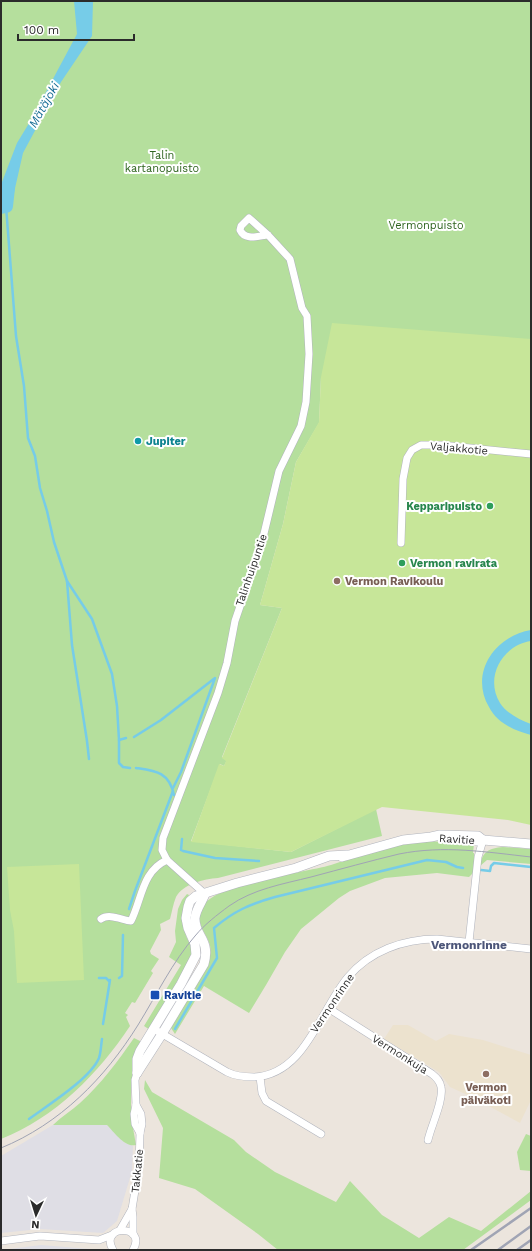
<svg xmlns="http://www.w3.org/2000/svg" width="532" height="1251" font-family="'Work Sans',sans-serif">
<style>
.industrial{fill:#dfdee5}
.education{fill:#ece2ce}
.green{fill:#b5df9d}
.pitch{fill:#c7e699}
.water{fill:#76cce8}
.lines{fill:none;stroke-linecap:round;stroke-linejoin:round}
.stream{stroke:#76cce8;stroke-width:2.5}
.river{stroke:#76cce8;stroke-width:14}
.minor-casing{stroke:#b1b4bd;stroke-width:8}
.tertiary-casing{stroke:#b1b4bd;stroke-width:10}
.minor{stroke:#fff;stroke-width:7}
.tertiary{stroke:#fff;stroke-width:9}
.tram{stroke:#a0a4b4;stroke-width:1}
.rail{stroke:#a0a4b4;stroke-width:2.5}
.culture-dot{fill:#0f9aa8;stroke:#fff;stroke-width:1.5}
.leisure-dot{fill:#2e9e5b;stroke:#fff;stroke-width:1.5}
.education-dot{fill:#8d6e63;stroke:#fff;stroke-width:1.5}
.transit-dot{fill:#1a4fb4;stroke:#fff;stroke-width:1.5}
.labels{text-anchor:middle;stroke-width:4;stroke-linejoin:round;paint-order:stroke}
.park-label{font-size:11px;fill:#2e641e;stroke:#fff}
.culture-label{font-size:11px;font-weight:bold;fill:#0d838f;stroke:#fff;text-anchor:start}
.street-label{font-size:11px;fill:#2b2b2b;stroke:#fff}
.leisure-label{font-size:11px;font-weight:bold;fill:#27864d;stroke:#fff;text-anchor:end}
.education-label{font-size:11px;font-weight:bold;fill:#785e54;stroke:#fff;text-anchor:start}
.transit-label{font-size:11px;font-weight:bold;fill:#164399;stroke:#fff;text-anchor:start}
.water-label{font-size:12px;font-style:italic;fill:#156b94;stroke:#fff}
.neighbourhood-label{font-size:12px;font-weight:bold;fill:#4d5679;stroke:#fff}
</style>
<rect width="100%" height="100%" fill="#ece5dd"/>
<g class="industrial">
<path d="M53,1125h54l17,17 9,4 -1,25 -15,50 -14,12 -63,-4 -39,4v-77z"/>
<path d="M41,1245l49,4 6,1h-95z"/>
</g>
<path class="education" d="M393,1025h15l28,16 13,-7 34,6 48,15v45l-11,23 -48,-26 -22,-10 -11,-15 -55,-33z"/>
<g class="green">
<path d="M1,1h530v356l-210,20 -2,46 -23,39 -13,62 -23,81 22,3 -60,149 5,3 -3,6 -4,-2 -29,77 100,11 85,-43 6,27 -164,42c-14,1 -35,6 -42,19 -3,7 -4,15 -6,22l-10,5 1,6 -11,21 1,3 8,5 -8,12 2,2 -18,30 -3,-1 -7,11 3,2 -2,2 4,9c-31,47 -75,92 -129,113z"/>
<path d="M428,841l46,3 -1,9h1v19l-5,5 -32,-4 -52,5 -35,13 -11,7 -38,31 -16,23 -19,33 -17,28 -45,-27 -29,48 -4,-6c9,-17 18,-34 27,-51 4,-6 10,-14 12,-21 5,-19 -20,-30 -7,-50 14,-23 101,-33 128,-41 7,-2 14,-5 20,-7 25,-8 51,-14 77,-17z"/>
<path d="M503,847l28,2v15l-44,-4 -7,6c2,-14 9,-18 23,-19z"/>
<path d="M187,894l2,1 -5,11 2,30 5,10v10l-2,8 -39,66 -6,-4 37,-61 -12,-8 7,-15 -1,-11 3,-22 4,-9z"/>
<path d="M134,1038l8,4 -9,24 -2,22v29l5,28c-11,3 -22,-13 -29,-20h-54c8,-8 18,-14 27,-22 21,-19 38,-42 54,-65z"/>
<path d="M145,1080l7,12 82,48 12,12 29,20 61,30 14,-21 32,34 37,23 30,-21 32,14 50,-40v9l-68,50h-185l-20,-16 -63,-45 -36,-11 4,-50 -19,-39z"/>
<path d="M526,1134l5,2v35l-11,-1 -3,-18z"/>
</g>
<g class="pitch">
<path d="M332,323l199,16v486l-23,-5 -126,-13 -91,45 -100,-10 28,-78 5,2 2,-5 -4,-3 60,-150 -22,-3 23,-81 13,-62 23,-40 2,-45z"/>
<path d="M79,864l5,116 -67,3 -3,-52 -4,-21 -3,-43z"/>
</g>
<g class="water">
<path d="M74,1h19l-1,35 -31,46 -38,71 -12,53h-5l-5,-1v-18l1,-5 15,-39 14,-23 46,-86z"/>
<path d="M531,630v11c-28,4 -47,36 -31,62 6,10 20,17 31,21v11c-16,-4 -34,-12 -42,-28 -20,-34 6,-71 42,-77z"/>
</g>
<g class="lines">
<g class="stream">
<path d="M531,1v1"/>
<path d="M6,206l10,130 8,50 4,52 7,18 5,32 7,23 7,31 13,39 25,38 20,55 5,32 2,34v23l4,4 7,1"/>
<path d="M67,581l5,64 15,96 2,18"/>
<path d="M134,737l27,-17 54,-42 -34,94 -8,16"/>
<path d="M119,740l7,-2"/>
<path d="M136,768c20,3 33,4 38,27"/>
<path d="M182,839l-1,11 2,1 32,7 44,3"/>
<path d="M481,870l9,1 1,-5 3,-3 37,4"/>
<path d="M129,909l6,-18 38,-100"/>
<path d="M99,978h7l3,3"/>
<path d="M119,978l3,-2 1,-41"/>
<path d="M103,1024l7,-44"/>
<path d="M175,1029l42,-71 -3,-30c20,-17 36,-24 61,-31l152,-37 19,2 11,5 6,1"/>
<path d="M29,1119c19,-14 61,-40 70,-61 2,-6 2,-13 3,-19"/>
</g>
<path class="river" d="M1,207l5,-1 2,-18"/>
<g class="minor-casing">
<g id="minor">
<path d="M401,543l2,-64 4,-21 5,-8 9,-5h20l90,9"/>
<path d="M205,894l-38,-34 -5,-10 1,-12 55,-145 9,-30 8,-42 27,-79 17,-71 22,-45 5,-24 3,-48 -2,-38 -5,-8 -12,-49 -22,-24 -19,-17 -8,8 -1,4c5,11 18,6 28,5"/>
<path d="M101,919c8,-6 21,1 30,2 11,-22 11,-50 36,-61"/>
<path d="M469,942l9,-85 5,-17"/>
<path d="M328,1008l104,66c5,4 8,7 9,13 3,13 -10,39 -13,53"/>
<path d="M154,1029l73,43c8,4 17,5 27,5 51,-2 66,-67 94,-100 22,-26 55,-38 89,-38l94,10"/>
<path d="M137,1073l-2,7 1,25 -2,9 1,10 5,9"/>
<path d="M260,1077l2,16 4,8 55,33"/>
<path d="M132,1209l1,8v17"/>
<path d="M120,1230l12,-21 7,-43 1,-33 2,-9 -1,-10 -5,-9"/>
<path d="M1,1241l39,-5 59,4 13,-5"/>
<path d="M113,1250c-15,-26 35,-26 20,0"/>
</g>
</g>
<g class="tertiary-casing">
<g id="tertiary">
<path d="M477,841l6,-1 48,4"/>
<path d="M342,857l61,-17 28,-3 9,-2 38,1 5,4"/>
<path d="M137,1073v-14l3,-8 41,-67 15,-29 -1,-11 -7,-16 -2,-10 2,-11 2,-6 6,-5 41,-13 59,-15 33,-12 18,-1"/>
<path d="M137,1073l25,-39 42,-70c7,-25 -10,-28 -9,-46 1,-9 7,-16 10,-24"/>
</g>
</g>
<use href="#minor" class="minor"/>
<use href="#tertiary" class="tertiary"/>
<path class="tram" d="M1,1148c59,-24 104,-70 137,-123 18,-29 35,-64 57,-89 10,-12 22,-21 34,-30 24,-17 54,-22 82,-29 30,-8 59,-16 88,-23 45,-9 87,-2 132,3"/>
<g class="rail">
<path d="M471,1250l60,-42"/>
<path d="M498,1250l33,-24"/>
<path d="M517,1250l14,-10"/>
</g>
</g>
<circle class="culture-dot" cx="138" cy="441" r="4"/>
<g class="leisure-dot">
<circle cx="490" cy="506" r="4"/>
<circle cx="402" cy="563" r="4"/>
</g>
<g class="education-dot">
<circle cx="337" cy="581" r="4"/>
<circle cx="486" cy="1074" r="4"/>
</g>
<rect class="transit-dot" x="150" y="990" width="10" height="10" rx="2"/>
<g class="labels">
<g class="park-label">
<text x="162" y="159">Talin<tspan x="162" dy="13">kartanopuisto</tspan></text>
<text x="426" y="229">Vermonpuisto</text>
</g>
<g class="culture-label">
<text x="146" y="445">Jupiter</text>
</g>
<g class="street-label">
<text transform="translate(459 448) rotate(5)" y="4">Valjakkotie</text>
<text transform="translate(251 570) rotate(-71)" y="4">Talinhuipuntie</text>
<text transform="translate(457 839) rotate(4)" y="4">Ravitie</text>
<text transform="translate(332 1003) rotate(-56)" y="4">Vermonrinne</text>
<text transform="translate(400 1054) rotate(32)" y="4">Vermonkuja</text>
<text transform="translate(137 1171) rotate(-84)" y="4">Takkatie</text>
</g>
<g class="leisure-label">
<text x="482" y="510">Kepparipuisto</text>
<text x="410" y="567" text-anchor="start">Vermon ravirata</text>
</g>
<g class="education-label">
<text x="345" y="585">Vermon Ravikoulu</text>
<text x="486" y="1091" text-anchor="middle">Vermon<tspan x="486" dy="13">päiväkoti</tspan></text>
</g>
<g class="transit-label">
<text x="164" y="999">Ravitie</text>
</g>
<g class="water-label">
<text transform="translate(44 105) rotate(-61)" y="4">Mätäjoki</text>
</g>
<g class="neighbourhood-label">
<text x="469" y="949">Vermonrinne</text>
</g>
</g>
<rect width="532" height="1251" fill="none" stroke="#2b2b2b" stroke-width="4"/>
<g transform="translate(36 1215) rotate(184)" stroke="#ffffff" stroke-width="3" paint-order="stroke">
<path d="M0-3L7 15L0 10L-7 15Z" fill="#2b2b2b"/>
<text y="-6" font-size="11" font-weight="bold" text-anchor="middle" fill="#2b2b2b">N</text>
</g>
<path d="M18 34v6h116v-6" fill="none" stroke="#2b2b2b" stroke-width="2"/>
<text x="24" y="34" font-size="12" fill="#2b2b2b" stroke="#ffffff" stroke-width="3" paint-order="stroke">100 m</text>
</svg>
